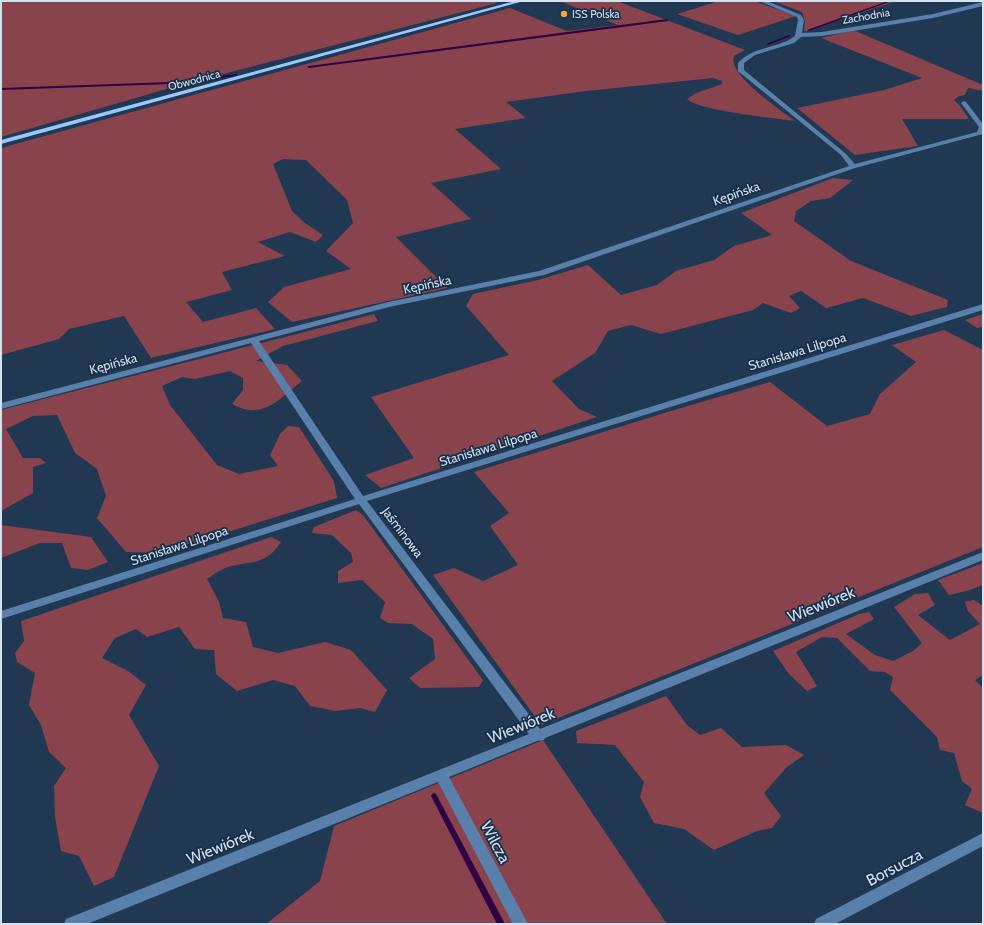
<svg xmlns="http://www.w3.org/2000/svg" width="984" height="925" font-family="Cabin,sans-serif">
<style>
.green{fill:#88434d}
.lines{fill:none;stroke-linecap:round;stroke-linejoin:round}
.stream{fill:#300045;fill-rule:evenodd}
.minor{fill:#5980ab;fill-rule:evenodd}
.major{fill:#98c7fc;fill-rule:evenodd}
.poi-dot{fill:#f0a63e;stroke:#162e47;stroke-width:1.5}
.labels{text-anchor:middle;stroke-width:3.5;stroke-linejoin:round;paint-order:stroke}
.far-poi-label{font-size:11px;fill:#d3e2f3;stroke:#162e47;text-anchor:start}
.far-street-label{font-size:11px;fill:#d3e2f3;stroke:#162e47}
.street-label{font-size:13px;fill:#d3e2f3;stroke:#162e47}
.near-street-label{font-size:16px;fill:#d3e2f3;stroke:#162e47}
</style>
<rect width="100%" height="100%" fill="#203852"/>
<g class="green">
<path d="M1,1h492l4,2 -320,83 -176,51z"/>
<path d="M560,1h57l128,49 -11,6c-7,19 47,54 61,65 -20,-3 -96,-10 -108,-22l9,-6 26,-9v-3l-9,-3 -127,13 -80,11 20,16 -71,11 46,40 -70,14 40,36 -75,18 51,51 -155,34 -24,-20 16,-15 67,-18 -25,-18 27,-28 -6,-23 -41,-40 -23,-1 -10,5 19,47 13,12 18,12 -7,7 -26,-10 -32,10 27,14 -63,16 10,18 -46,12 17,20 53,-14 19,21 -124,29 -27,-42 -55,13 -10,10 -58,16v-207l509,-140 57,23 51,-6z"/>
<path d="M719,1h35l42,15 -58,19 -61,-21z"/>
<path d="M773,1h123l-89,30h-3l1,-9 -3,-10z"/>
<path d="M853,30l130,55v6l-15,-3 -3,7 -6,1 -5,4 6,6 9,13h-67l16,27 -63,9 -58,-47 87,-18 38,-12 -101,-40z"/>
<path d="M833,178l20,2 -23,18 -19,3 -15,10 -2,10 57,40 97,39 -1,7 -36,9 -48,-18 -37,10 -25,-17 -12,5 11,12 -9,5 -28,-10 -10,7 -92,24 -30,-9 -23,6 -13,22 -43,28 27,28 18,8 -216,71 -16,-13 49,-17 -43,-61 138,-42 -43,-49 7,-12 65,-14 50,-15 33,30 36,-10 19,-14 38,-11 20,-14 38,-11 -31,-22z"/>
<path d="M374,314l4,7 -95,25 -27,15 31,4 15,16c-23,18 -39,40 -70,23l11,-14v-12l-13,-7 -35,8 -13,-2 -20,9 8,19 47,60 22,9 39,-8 -8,-11 10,-21 8,-8 11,1 35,54 3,17 -177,55 -34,-1 -29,-34 9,-22 -9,-27 -22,-16 -18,-38 -24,1 -27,13 17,29h17l6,5 -13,4v26l-32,18v-101z"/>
<path d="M983,314v13l-6,1 -12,-8z"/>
<path d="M944,330l39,20v197l-442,178 -108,-150 21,-7 29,13 35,-16 -28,-39 19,-13 -35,-41 200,-62 96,-28 57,44 43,-12 10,-20 36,-32 -24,-17z"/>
<path d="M356,510l7,5 120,165 -4,7 -59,1 -11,-10 26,-19 -2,-20 -21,-15 -24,-1 -8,-5 5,-16 -23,-22 -24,3v-12l15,-9 -2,-9 -19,-18 -20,-2 2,-6z"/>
<path d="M1,525l90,12 17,25 -20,8 -17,-2 -9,-25h-22l-39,15z"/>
<path d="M271,537l10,5c-17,27 -35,17 -58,27 -5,2 -11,7 -16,10l12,23 4,16 23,4 7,25 25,6 47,-11 26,8 36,40 -12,22 -15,-4 -25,3 -25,-5 -15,-20 -22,-6 -36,11 -21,-17 -2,-24 -19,-1 -16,-22 -32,10 -11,-8 -21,9 -13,20 26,13 18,14 -17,30 30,51 -45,111 -20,9 -15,-30 -18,-5 -6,-34 -1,-31 12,-18 -17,-16 -8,-27 -12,-20 6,-32 -18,-11 -2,-9 9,-12 -3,-20z"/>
<path d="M983,563v22l-13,5 -21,5 -11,-15z"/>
<path d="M928,593l7,12 -17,10 32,25 30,-16 -12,-13 -3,-9 9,-2 9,6v69l-8,5 8,8v125l-18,-8 7,-16 -10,-8 -8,-28 -14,-3 -3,-13 -47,-47 3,-13 -8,-5 -15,-1 -33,-33 -15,-1 -26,15 21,34 -10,5 -19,-18 -15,-22 86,-37 10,-2 5,7 -28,15 29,21 18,6 20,-10 9,-8 -28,-36 21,-13z"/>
<path d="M666,696l21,29 13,10 21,-7 21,19 44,-2 18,10 -17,12 -23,26 17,23 -9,12 -15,3 -43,19 -30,-21 -30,-6 -14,-26 4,-15 -29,-37 -38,-2 -1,-12z"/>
<path d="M543,740l124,184h-401l54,-43 14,-55z"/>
</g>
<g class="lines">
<g class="stream">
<path d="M888,1h4l-83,30 -2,-1z"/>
<path d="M667,19l1,1v1l-359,47 -2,-1 2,-1z"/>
<path d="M789,35l2,1 -23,9 -2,-1z"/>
<path d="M236,74h1v2l-67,8 -169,6v-2l169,-6z"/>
<path d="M434,793l2,1 69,130h-8l-66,-128 1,-2z"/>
</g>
<g class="minor">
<path d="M759,1h8l34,14 3,5 -2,13 20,-1 111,-18 50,-12v4l-50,12 -111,18 -21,1 -7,6 -39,12 -11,8v7l101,83 10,11 122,-32 2,-5 -18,-24 3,-2 2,1 17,22v10l-128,34 -311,107 -155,32 -130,34 104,155 620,-192v6l-616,191 173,228 443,-177v8l-438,178 -1,2 -7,1 -88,36 79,147h-15l-75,-142 -351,142h-23l2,-5 463,-185 -170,-230 -358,115v-8l354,-112 -104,-156 -250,66v-6l387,-101 151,-31 310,-105 -8,-11 -103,-84v-8c15,-17 40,-14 57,-27l3,-16 -1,-3z"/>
<path d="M983,833v13l-148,78h-21l2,-5z"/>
</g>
<path class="major" d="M515,1h9l-523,143v-4z"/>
</g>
<circle class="poi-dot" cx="564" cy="14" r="4"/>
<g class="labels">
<g class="far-poi-label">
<text x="572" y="18">ISS Polska</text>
</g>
<g class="far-street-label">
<text transform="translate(866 16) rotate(-10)" y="4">Zachodnia</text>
<text transform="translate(194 80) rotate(-15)" y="4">Obwodnica</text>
</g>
<g class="street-label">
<text transform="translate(736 193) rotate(-19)" y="5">Kępińska</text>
<text transform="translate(427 284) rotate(-12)" y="5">Kępińska</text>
<text transform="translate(797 351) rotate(-17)" y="5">Stanisława Lilpopa</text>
<text transform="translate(113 363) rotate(-15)" y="5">Kępińska</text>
<text transform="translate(488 447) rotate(-17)" y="5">Stanisława Lilpopa</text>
<text transform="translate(403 532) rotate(53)" y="5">Jaśminowa</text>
<text transform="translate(179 545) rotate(-18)" y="5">Stanisława Lilpopa</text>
</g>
<g class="near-street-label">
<text transform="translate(821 604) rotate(-22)" y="6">Wiewiórek</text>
<text transform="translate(521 725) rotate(-22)" y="6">Wiewiórek</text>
<text transform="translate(496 842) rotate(62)" y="6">Wilcza</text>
<text transform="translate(220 846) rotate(-22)" y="6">Wiewiórek</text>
<text transform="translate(894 867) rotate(-28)" y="6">Borsucza</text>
</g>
</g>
<rect width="984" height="925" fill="none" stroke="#d3e2f3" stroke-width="4"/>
</svg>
